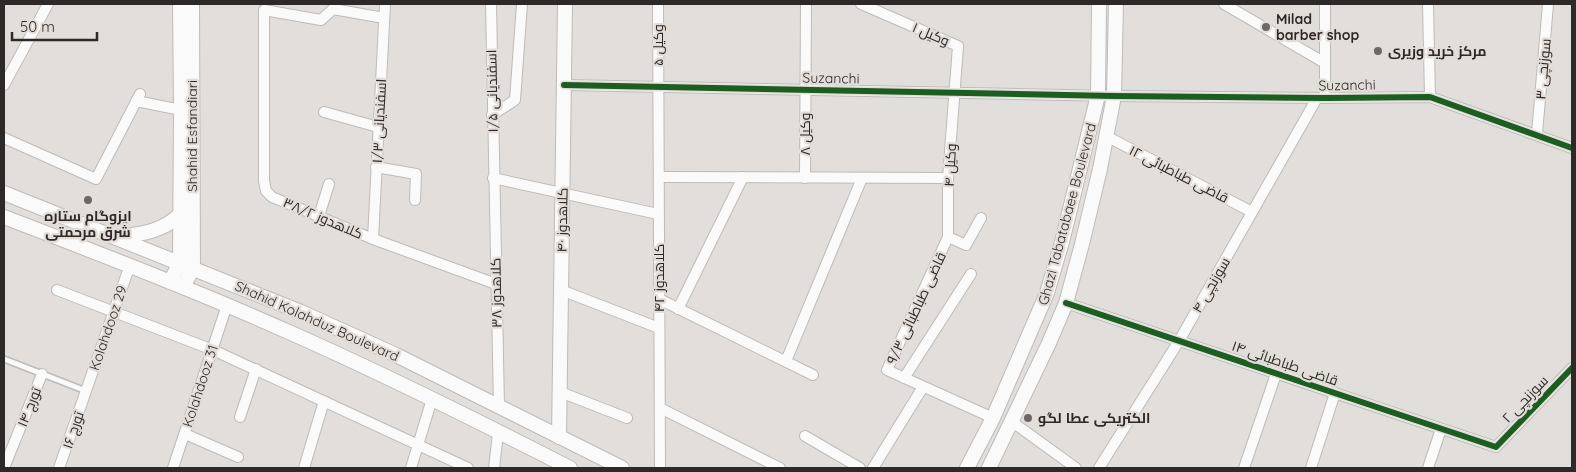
<svg xmlns="http://www.w3.org/2000/svg" width="1576" height="472" font-family="Quicksand,Cairo,sans-serif">
<style>
.lines{fill:none;stroke-linecap:round;stroke-linejoin:round}
.lane-casing{stroke:#bdbbb8;stroke-width:8}
.street-casing{stroke:#bdbbb8;stroke-width:12}
.secondary-casing{stroke:#bdbbb8;stroke-width:16}
.lane{stroke:#fafafa;stroke-width:5}
.street{stroke:#fafafa;stroke-width:10}
.secondary{stroke:#fafafa;stroke-width:14}
.cycleway-casing{stroke:#e3ddd9;stroke-width:9}
.cycleway{stroke:#1b5e20;stroke-width:6}
.poi-dot{fill:#6b6867;stroke:#e3ddd9;stroke-width:2}
.labels{text-anchor:middle;stroke-width:4.5;stroke-linejoin:round;paint-order:stroke}
.poi-label{font-size:14px;font-weight:bold;fill:#2c2928;stroke:#e3ddd9;text-anchor:start}
.street-label{font-size:14px;fill:#2c2928;stroke:#e3ddd9}
</style>
<rect width="100%" height="100%" fill="#e1dedb"/>
<g class="lines">
<g class="lane-casing">
<path id="lane" d="M4,359l82,32"/>
</g>
<g class="street-casing">
<g id="street">
<path d="M491,4l8,403"/>
<path d="M658,4l2,464"/>
<path d="M861,4l97,42 -10,132v59l-61,133 106,48"/>
<path d="M1224,4l101,59"/>
<path d="M1325,4v94"/>
<path d="M1428,4l2,93"/>
<path d="M333,9l-12,11 -57,-10v171l2,10 6,6 101,42 123,45"/>
<path d="M333,9l51,9"/>
<path d="M4,85l44,-81"/>
<path d="M564,85l550,11 211,2 105,-1 142,51"/>
<path d="M136,101l45,9"/>
<path d="M324,112l54,15"/>
<path d="M492,115l23,-15 7,-96"/>
<path d="M1537,134l11,-130"/>
<path d="M1106,136l146,76"/>
<path d="M4,138l92,41 44,-85"/>
<path d="M376,167l40,7 -1,26"/>
<path d="M659,177l289,1"/>
<path d="M493,178l165,36"/>
<path d="M805,178l1,-174"/>
<path d="M319,216l10,-32"/>
<path d="M948,237l18,8 15,-27"/>
<path d="M373,239l12,-235"/>
<path d="M57,290l156,60 255,118"/>
<path d="M561,290l98,38"/>
<path d="M659,299l154,76"/>
<path d="M1066,303l430,144 76,-79"/>
<path d="M678,309l65,-132"/>
<path d="M786,361l76,-183"/>
<path d="M904,378l67,-104"/>
<path d="M560,392l67,26"/>
<path d="M660,408l120,60"/>
<path d="M240,417l16,-48"/>
<path d="M1011,421l65,47"/>
<path d="M185,434l53,23"/>
<path d="M805,436l55,32"/>
<path d="M4,468l38,-94"/>
<path d="M59,468l71,-203"/>
<path d="M173,468l54,-163"/>
<path d="M304,468l20,-67"/>
<path d="M411,468l21,-69"/>
<path d="M494,468l4,-35"/>
<path d="M873,468l50,-81"/>
<path d="M1099,468l80,-127 138,-243"/>
<path d="M1244,468l32,-94"/>
<path d="M1311,468l24,-75"/>
<path d="M1428,468l13,-39"/>
</g>
</g>
<g class="secondary-casing">
<g id="secondary">
<path d="M4,193l297,119 95,43 226,113"/>
<path d="M4,217c96,37 193,74 287,116 95,42 187,88 279,135"/>
<path d="M117,237c23,-3 46,-5 63,-23"/>
<path d="M170,282l10,-19 1,-153 -1,-106"/>
<path d="M183,287l10,-19 -1,-264"/>
<path d="M559,437l6,-433"/>
<path d="M967,468l26,-50 54,-125 15,-51 36,-147 1,-91"/>
<path d="M989,468l60,-125 17,-40 16,-59 18,-75 14,-73 2,-92"/>
</g>
</g>
<use href="#lane" class="lane"/>
<use href="#street" class="street"/>
<use href="#secondary" class="secondary"/>
<g class="cycleway-casing">
<g id="cycleway">
<path d="M564,85l550,11 211,2 105,-1 142,51"/>
<path d="M1066,303l430,144 76,-79"/>
</g>
</g>
<use href="#cycleway" class="cycleway"/>
</g>
<g class="poi-dot">
<circle cx="1266" cy="27" r="5"/>
<circle cx="1378" cy="51" r="5"/>
<circle cx="88" cy="200" r="5"/>
<circle cx="1028" cy="418" r="5"/>
</g>
<g class="labels">
<g class="poi-label">
<text x="1276" y="24">Milad<tspan x="1276" dy="16">barber shop</tspan></text>
<text x="1388" y="56">مرکز خرید وزیری</text>
<text x="88" y="221" text-anchor="middle">ایزوگام ستاره<tspan x="88" dy="16">شرق مرحمتی</tspan></text>
<text x="1038" y="423">الکتریکی عطا لگو</text>
</g>
<g class="street-label">
<text transform="translate(931 34) rotate(23)" y="5">وکيل ۱</text>
<text transform="translate(658 45) rotate(-90)" y="5">وکيل ۵</text>
<text transform="translate(1543 69) rotate(-85)" y="5">سوزنچی ۳</text>
<text transform="translate(831 78) rotate(1)" y="5">Suzanchi</text>
<text transform="translate(1347 85) rotate(-1)" y="5">Suzanchi</text>
<text transform="translate(492 91) rotate(-91)" y="5">اسفندیانی ۱/۵</text>
<text transform="translate(379 121) rotate(-87)" y="5">اسفندیانی ۱/۳</text>
<text transform="translate(805 134) rotate(-90)" y="5">وکيل ۸</text>
<text transform="translate(192 136) rotate(-90)" y="5">Shahid Esfandiari</text>
<text transform="translate(950 165) rotate(-87)" y="5">وکيل ۴</text>
<text transform="translate(1179 174) rotate(27)" y="5">قاضی طباطبائی ۱۲</text>
<text transform="translate(1067 214) rotate(-75)" y="5">Ghazi Tabatabaee Boulevard</text>
<text transform="translate(323 218) rotate(23)" y="5">کلاهدوز ۳۸/۲</text>
<text transform="translate(562 220) rotate(-89)" y="5">کلاهدوز ۴۰</text>
<text transform="translate(659 278) rotate(-90)" y="5">کلاهدوز ۴۲</text>
<text transform="translate(1211 285) rotate(-60)" y="5">سوزنچی ۴</text>
<text transform="translate(496 293) rotate(-91)" y="5">کلاهدوز ۳۸</text>
<text transform="translate(916 308) rotate(-65)" y="5">قاضی طباطبائی ۹/۳</text>
<text transform="translate(317 321) rotate(24)" y="5">Shahid Kolahduz Boulevard</text>
<text transform="translate(108 328) rotate(-71)" y="5">Kolahdooz 29</text>
<text transform="translate(1285 363) rotate(19)" y="5">قاضی طباطبائی ۱۴</text>
<text transform="translate(200 386) rotate(-72)" y="5">Kolahdooz 31</text>
<text transform="translate(1525 399) rotate(-46)" y="5">سوزنچی ۲</text>
<text transform="translate(29 407) rotate(-68)" y="5">تورج ۱۴</text>
<text transform="translate(73 430) rotate(-71)" y="5">تورج ۱۶</text>
</g>
</g>
<rect width="1576" height="472" fill="none" stroke="#2c2928" stroke-width="10"/>
<path d="M12 32v8h85v-8" fill="none" stroke="#2c2928" stroke-width="2.5"/>
<text x="20" y="32" font-size="15" fill="#2c2928" stroke="#e3ddd9" stroke-width="4" paint-order="stroke">50 m</text>
</svg>
